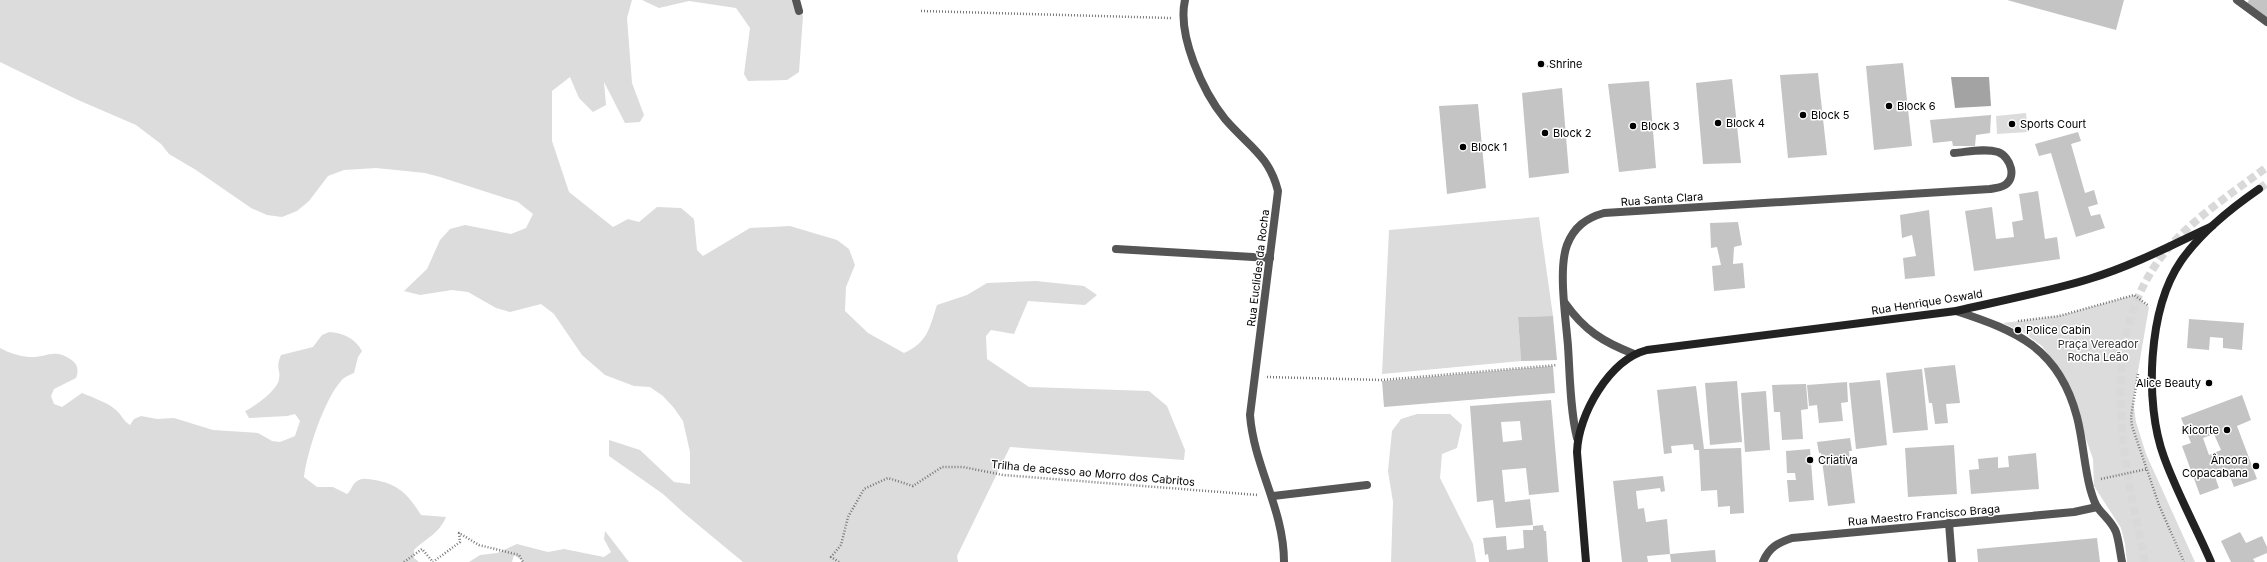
<svg xmlns="http://www.w3.org/2000/svg" width="2267" height="562" font-family="Inter,sans-serif">
<style>
.green{fill:#dcdcdc}
.water{fill:#a3a3a3}
.building{fill:#c4c4c4;fill-rule:evenodd}
.lines{fill:none;stroke-linecap:round;stroke-linejoin:round}
.secondary-tunnel{stroke:#d9d9d9;stroke-width:8;stroke-dasharray:8 4;stroke-linecap:butt}
.path{stroke:#777;stroke-width:2.5;stroke-dasharray:1 2;stroke-linecap:butt}
.service{stroke:#555;stroke-width:8}
.minor{stroke:#555;stroke-width:8}
.secondary{stroke:#222;stroke-width:8}
.poi-dot{fill:#000;stroke:#fff;stroke-width:1.5}
.labels{text-anchor:middle;stroke-width:3;stroke-linejoin:round;paint-order:stroke}
.poi-label{font-size:11px;fill:#000;stroke:#fff;text-anchor:start}
.street-label{font-size:11px;fill:#000;stroke:#fff}
.park-label{font-size:11px;fill:#333;stroke:#fff}
</style>
<rect width="100%" height="100%" fill="#fff"/>
<g class="green">
<path d="M0,0h632l-5,18 5,65 12,32 -4,7 -15,1 -21,-41 2,23 -13,7 -14,-14 -9,-21 -18,14v50l17,51 44,35 15,-8 11,3 18,-15 24,1 13,11 3,31 6,6 47,-28 40,-2 47,14 12,9 6,16 -9,22 -1,24 23,22 36,20c24,-11 25,-24 33,-48l30,-10 20,-12 49,-2 48,5 13,9 -12,10 -57,-4 -14,33 -23,-4 -5,6 1,23 42,28 120,4 18,15 18,44 -1,10 -174,-13 -53,109 1,6h-215l-58,-48 -22,-20 -54,-38v-16l31,10 34,32 16,2v-32l-7,-31 -9,-13 -11,-12 -13,-9 -16,-1 -29,-11 -23,-20 -28,-41 -13,-10 -31,8 -14,-4 -28,-16 -16,-2 -32,5 -16,-4 23,-22 13,-29 10,-11 15,-4 46,9 15,-6 7,-14 -15,-12 -78,-25 -15,-4 -49,-5 -32,2 -16,6 -19,25 -12,10 -15,6 -15,-2 -16,-7 -55,-38 -27,-16 -8,-10 -25,-19 -58,-25 -78,-38z"/>
<path d="M642,0h152l9,16 -4,56 -12,8 -39,1 -4,-7 6,-46 -14,-20 -47,-7 -30,7z"/>
<path d="M2026,113l2,19 -31,2 -1,-18z"/>
<path d="M1539,217l14,99 -35,1 3,44 -139,13 7,-144z"/>
<path d="M2134,295l15,12 -16,93 3,22 10,32 49,108h-68l-2,-18 -4,-16 -27,-42 -1,-27 -29,-83 -22,-30 -18,-13 -21,-10 56,-7z"/>
<path d="M329,332c14,1 26,6 33,19l-4,6 -4,16c-4,2 -10,4 -13,8 -17,19 -34,71 -37,96l13,10h16l14,7c4,-3 5,-9 9,-12 5,-5 12,-3 18,-2 23,3 35,15 47,35l25,2c-7,17 -20,21 -32,33v8l5,4h-419v-214c9,5 19,8 29,9 18,1 24,-9 41,2 8,5 9,11 6,19l-22,11 -3,7 3,8 8,3 20,-14c12,5 28,10 37,20 4,5 6,9 11,12l4,-6 7,-3 16,3 17,-1 39,12 45,3 14,8 8,1 15,-6 5,-15 -5,-7 -8,2 -38,2 -4,-7c9,-4 33,-21 34,-32 2,-10 -4,-10 2,-24l32,-8 9,-12z"/>
<path d="M1417,414h33l12,11 -5,23 -15,6 -2,24 33,66 3,18h-85l2,-60 -5,-31 4,-40 9,-12z"/>
<path d="M605,531l24,31h-105l-10,-7 -2,7h-43l11,-7 17,-2 20,-9 31,8 16,-3 40,8 7,-5 -7,-13z"/>
</g>
<path class="water" d="M1951,77h38l2,29 -36,2z"/>
<g class="building">
<path d="M2007,0h117l-8,30z"/>
<path d="M2249,0h18v17l-20,-14z"/>
<path d="M1903,63l9,83 -38,4 -8,-84z"/>
<path d="M1818,73l9,82 -39,3 -8,-83z"/>
<path d="M1732,79l9,84 -38,1 -7,-81z"/>
<path d="M1649,81l7,87 -37,4 -11,-88z"/>
<path d="M1562,88l7,85 -40,5 -7,-85z"/>
<path d="M1478,104l8,84 -39,6 -8,-88z"/>
<path d="M1991,115l-1,18 -14,2 -1,11h-22l-1,-5 -19,2 -3,-23z"/>
<path d="M2078,132l3,9 -10,3 14,49 9,-3 4,14 -10,3 3,9 9,-2 5,14 -29,9 -25,-84 -12,3 -4,-12z"/>
<path d="M2038,191l7,48 12,-2 3,22 -86,12 -9,-60 27,-4 4,32 18,-2 -2,-15 11,-2 -4,-26z"/>
<path d="M1929,210l6,66 -30,3 -2,-21 13,-2 -4,-21 -10,3 -2,-23z"/>
<path d="M1738,222l4,23 -8,2 -1,17 10,-1 2,25 -31,3 -2,-25 9,-1 -4,-18 -6,1 -1,-25z"/>
<path d="M1553,316l4,44 -36,1 -3,-44z"/>
<path d="M2189,319l55,4 -2,27 -19,-2v-10l-13,-1 -1,13 -22,-2z"/>
<path d="M1955,365l5,38 -14,1 2,19 -13,1 -3,-21h-3l-5,-35z"/>
<path d="M1553,366l2,27 -171,14 -2,-26z"/>
<path d="M1922,369l6,61 -35,3 -7,-60z"/>
<path d="M1880,380l7,65 -31,4 -7,-66z"/>
<path d="M1737,381l5,61 -32,3 -5,-62z"/>
<path d="M1847,382l1,20 -7,1 2,18 -24,2 -2,-18 -8,1 -2,-21z"/>
<path d="M1806,384l2,25 -7,1 2,29 -21,1 -2,-28h-6l-2,-27z"/>
<path d="M1696,386l8,63 37,-1 3,65 -14,1v-8l-12,1 -1,-17 -16,1 -2,-41h-5l-1,-6 -22,2 1,7 -8,1 -7,-64z"/>
<path d="M1766,391l4,59 -25,2 -4,-59z"/>
<path d="M2242,395l9,25 -14,6 20,53 -23,8 -7,-18 -13,5 5,14 -19,7 -18,-49 9,-3 -10,-25zM2214,434l7,16 -12,5 -6,-17z"/>
<path d="M1551,400l8,92 -30,3 -3,-27 -24,2 3,32 25,-3 3,26 -37,3 -3,-28 -16,2 -7,-96zM1520,421l2,19 -19,2 -2,-20z"/>
<path d="M1850,438l2,13h-3l6,52 -27,3 -7,-53h-2l-2,-11z"/>
<path d="M1954,445l3,49 -49,3 -3,-49z"/>
<path d="M1810,449l4,51 -25,2 -2,-22h9l-1,-7h-8l-1,-22z"/>
<path d="M2036,453l3,36 -68,5 -2,-24 10,-1 -1,-10 20,-2v11l11,-1 -1,-11z"/>
<path d="M1663,476l2,15 -4,1 -1,-4 -24,3 2,18 6,-1 2,14 21,-3 3,35 -23,2 1,6h-26l-9,-81z"/>
<path d="M1543,525l1,6h2l2,31h-59l-1,-8 -3,1 -2,-17 23,-2 1,14 17,-2 -1,-18h10v-4z"/>
<path d="M2240,532l6,11 16,-7 5,11v6l-14,6 2,3h-24l-10,-21z"/>
<path d="M2097,538l3,24h-122l-1,-13z"/>
<path d="M1715,550l1,12h-45l-1,-8z"/>
</g>
<g class="lines">
<g class="secondary-tunnel">
<path d="M2259,189l8,-6"/>
<path d="M2145,562c-22,-103 -52,-229 26,-317 27,-30 64,-54 96,-78"/>
</g>
<g class="path">
<path d="M921,11l250,7"/>
<path d="M1542,63l7,4"/>
<path d="M2018,321l41,-5 75,-21 15,11"/>
<path d="M2138,374l-7,43 1,9 27,79 25,57"/>
<path d="M1267,377l115,3 175,-15"/>
<path d="M2101,479l46,-10"/>
<path d="M404,562l18,-13 11,13 27,-20 -1,-9 20,12 40,10 4,7"/>
<path d="M839,562l-8,-5 10,-12 7,-28 16,-28 24,-11 25,8 29,-19h21l40,8 255,20"/>
</g>
<g class="service">
<path d="M1116,249l154,9"/>
<path d="M1273,496l94,-11"/>
</g>
<g class="minor">
<path d="M796,0l3,11"/>
<path d="M1185,0c-8,35 18,92 40,119 23,27 44,36 53,72l-28,224c4,52 34,94 34,147"/>
<path d="M2237,0l30,22"/>
<path d="M1565,303c19,27 38,39 69,51"/>
<path d="M1956,311c61,20 103,37 121,106 6,23 7,48 13,71 2,7 4,15 8,20 6,8 14,14 18,24 3,9 4,20 6,30"/>
<path d="M1577,438c-7,-29 -7,-62 -9,-92 -2,-26 -10,-77 -1,-101 7,-18 19,-27 37,-32l386,-24c4,-1 9,-1 13,-3 15,-7 8,-29 -5,-34 -13,-4 -31,0 -44,1"/>
<path d="M1949,523l3,39"/>
<path d="M1763,562c6,-15 15,-19 29,-24l282,-26 23,-5"/>
</g>
<g class="secondary">
<path d="M1586,562l-9,-110c1,-37 32,-92 70,-102l309,-39c44,-10 90,-19 133,-32 43,-13 83,-34 123,-53"/>
<path d="M2211,562c-15,-35 -34,-69 -47,-105 -20,-54 -16,-148 17,-196 20,-29 49,-52 78,-72"/>
</g>
</g>
<g class="poi-dot">
<circle cx="1541" cy="64" r="4"/>
<circle cx="1889" cy="106" r="4"/>
<circle cx="1803" cy="115" r="4"/>
<circle cx="1718" cy="123" r="4"/>
<circle cx="2012" cy="124" r="4"/>
<circle cx="1633" cy="126" r="4"/>
<circle cx="1545" cy="133" r="4"/>
<circle cx="1463" cy="147" r="4"/>
<circle cx="2018" cy="330" r="4"/>
<circle cx="2209" cy="383" r="4"/>
<circle cx="2227" cy="430" r="4"/>
<circle cx="1810" cy="460" r="4"/>
<circle cx="2256" cy="466" r="4"/>
</g>
<g class="labels">
<g class="poi-label">
<text x="1549" y="68">Shrine</text>
<text x="1897" y="110">Block 6</text>
<text x="1811" y="119">Block 5</text>
<text x="1726" y="127">Block 4</text>
<text x="2020" y="128">Sports Court</text>
<text x="1641" y="130">Block 3</text>
<text x="1553" y="137">Block 2</text>
<text x="1471" y="151">Block 1</text>
<text x="2026" y="334">Police Cabin</text>
<text x="2201" y="387" text-anchor="end">Alice Beauty</text>
<text x="2219" y="434" text-anchor="end">Kicorte</text>
<text x="1818" y="464">Criativa</text>
<text x="2248" y="464" text-anchor="end">Âncora<tspan x="2248" dy="13">Copacabana</tspan></text>
</g>
<g class="street-label">
<text transform="translate(1662 199) rotate(-4)" y="4">Rua Santa Clara</text>
<text transform="translate(1258 268) rotate(-83)" y="4">Rua Euclides da Rocha</text>
<text transform="translate(1927 302) rotate(-9)" y="4">Rua Henrique Oswald</text>
<text transform="translate(1093 473) rotate(5)" y="4">Trilha de acesso ao Morro dos Cabritos</text>
<text transform="translate(1924 515) rotate(-5)" y="4">Rua Maestro Francisco Braga</text>
</g>
<g class="park-label">
<text x="2098" y="348">Praça Vereador<tspan x="2098" dy="13">Rocha Leão</tspan></text>
</g>
</g>
</svg>
